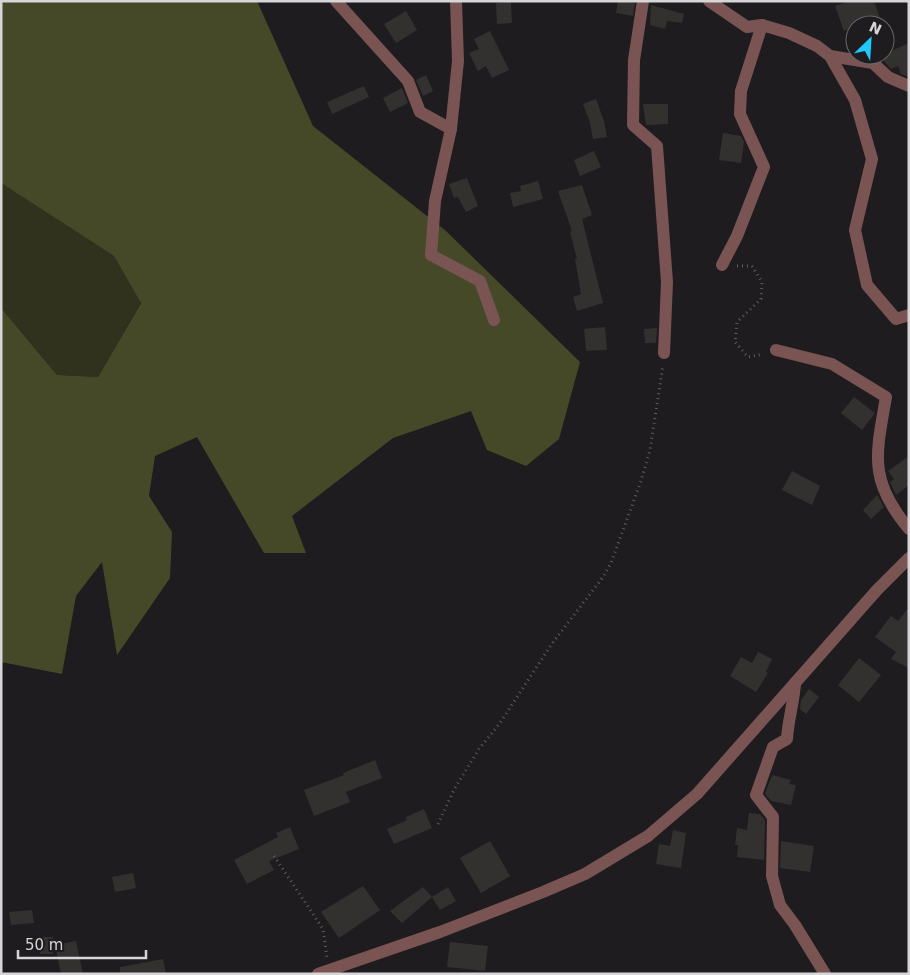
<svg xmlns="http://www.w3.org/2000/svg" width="910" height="975" font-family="'DejaVu Sans',sans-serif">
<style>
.green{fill:#30321e}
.forest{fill:#464927}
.building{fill:#333130}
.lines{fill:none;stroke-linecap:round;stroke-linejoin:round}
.path{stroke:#5f5d5f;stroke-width:3;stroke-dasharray:1 4;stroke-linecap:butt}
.street{stroke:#795452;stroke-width:12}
</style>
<rect width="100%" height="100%" fill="#1e1c1e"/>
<path class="green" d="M1,183l113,73 27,46 -43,75 -41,-2 -56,-67z"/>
<path class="forest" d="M1,1h256l56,125 133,105 134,131 -21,77 -33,27 -39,-16 -16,-39 -78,27 -101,78 14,37h-42l-67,-116 -42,19 -6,40 23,36 -2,46 -53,77 -15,-93 -26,34 -14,78 -61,-12v-354l56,67 41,2 43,-74 -27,-47 -113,-73z"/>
<g class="building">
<path d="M618,1l17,2 -2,13 -17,-3z"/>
<path d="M850,1h24l6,17 -36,13 -9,-25z"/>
<path d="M511,2l1,21 -15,1 -1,-21z"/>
<path d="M651,5l33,9 -2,9 -15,-2 -2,8 -15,-4z"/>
<path d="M406,11l11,19 -21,13 -12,-19z"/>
<path d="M490,31l19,39 -17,8 -6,-12 -8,5 -9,-18 10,-4 -5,-10z"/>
<path d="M909,43v34l-8,-3 -3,-8 -7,3 -11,-13z"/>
<path d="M426,75l7,16 -10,5 -7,-16z"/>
<path d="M364,86l5,11 -37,17 -5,-12z"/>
<path d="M402,88l6,15 -18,9 -7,-14z"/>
<path d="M596,99l8,22 3,16 -14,2 -3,-16 -7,-19z"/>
<path d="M643,104h25v20l-22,1z"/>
<path d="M723,133l18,3 3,6 -3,21 -22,-3z"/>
<path d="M594,151l7,16 -21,9 -6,-16z"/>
<path d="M467,178l11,28 -12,6 -8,-15 -4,1 -5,-14z"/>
<path d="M538,181l5,18 -30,8 -3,-14 11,-2 -1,-5z"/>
<path d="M582,185l10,30 -10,4 21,84 -26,8 -4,-14 8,-3 -6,-35h2l-7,-27 2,-1 -14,-40z"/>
<path d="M605,327l2,23 -21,1 -2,-22z"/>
<path d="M657,328l-1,15h-11l-1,-14z"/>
<path d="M854,397l21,16 -13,17 -21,-17z"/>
<path d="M909,456v29l-13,10 -6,-13 4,-3 -6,-8z"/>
<path d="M792,471l28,15 -8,19 -30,-15z"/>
<path d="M877,495l7,12 -13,12 -8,-9z"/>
<path d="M909,607v61l-18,-9 5,-7 -21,-15 16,-21 7,5z"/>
<path d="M758,652l14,7 -6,13 2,1 -12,19 -26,-16 11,-19 11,6z"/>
<path d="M859,658l22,17 -22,27 -21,-17z"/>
<path d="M809,689l10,8 -13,17 -6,-5 1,-9z"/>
<path d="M375,760l7,18 -36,14 4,10 -36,14 -10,-26 40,-15 -1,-2z"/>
<path d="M772,775l19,5 -2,4 7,1 -5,20 -20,-4 -6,-7z"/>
<path d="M424,809l8,19 -38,16 -7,-15 20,-9 -1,-3z"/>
<path d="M749,813l11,1 5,6 -1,40 -27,-3 1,-12h-3l2,-17 10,2z"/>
<path d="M290,827l9,22 -30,12 5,9 -27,14 -13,-24 44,-23 -2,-4z"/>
<path d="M673,830l13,3 -5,35 -25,-4 3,-20 11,2z"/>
<path d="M490,841l20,35 -29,17 -21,-35z"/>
<path d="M781,841l33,5 -4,26 -30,-4z"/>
<path d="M133,873l3,15 -21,4 -3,-15z"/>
<path d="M363,886l17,24 -41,28 -18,-26z"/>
<path d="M423,887l9,10 -30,26 -12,-12z"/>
<path d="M448,887l8,14 -16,9 -8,-13z"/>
<path d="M32,910l2,13 -23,2 -2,-13z"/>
<rect x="40" y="937" width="13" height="17"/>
<path d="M76,941l7,33h-22l-6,-29z"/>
<path d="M450,942l38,4 -3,25 -38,-4z"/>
<path d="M163,959l3,15h-46v-7z"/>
</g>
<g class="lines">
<g class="path">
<path d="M737,266h15l10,16 -1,17 -24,23 -2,20 13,15 15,-3"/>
<path d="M438,824l17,-36 24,-39 21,-26 51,-78 52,-68 8,-14 30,-82 9,-31 13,-85"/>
<path d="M274,856l49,73 4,29"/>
</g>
<g class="street">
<path d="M336,1l72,80 12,31 31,17"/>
<path d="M456,1l2,60 -7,68 -16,72 -4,54 49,26 14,39"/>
<path d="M643,1l-9,59 -1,65 24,21 10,136 -3,71"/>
<path d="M709,1l38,26 15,-2"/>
<path d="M830,56l43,7 15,14 21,9"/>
<path d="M722,265l15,-29 27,-69 -24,-53 1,-23 21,-66 27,8 28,13 13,10 25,44 17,59 -17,71 12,55 29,34 13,-4"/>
<path d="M776,350l56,14 54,33c-10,58 -18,83 23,132"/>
<path d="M795,683c-1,19 -7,37 -8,56l-14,8 -17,48 17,22 -1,59 8,29 15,20 30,49"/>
<path d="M318,974l122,-42 103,-40 42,-18 63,-38 49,-42 180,-204 32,-32"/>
</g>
</g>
<rect width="910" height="975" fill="none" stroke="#d7d5d7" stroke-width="5"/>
<g transform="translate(870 40) rotate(25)"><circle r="24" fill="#1e1c1e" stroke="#686668"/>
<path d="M0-4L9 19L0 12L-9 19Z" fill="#1ec9fd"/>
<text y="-8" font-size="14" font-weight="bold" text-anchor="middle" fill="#d7d5d7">N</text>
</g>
<path d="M18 950v8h128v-8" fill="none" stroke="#d7d5d7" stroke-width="2.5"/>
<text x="25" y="950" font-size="15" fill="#d7d5d7" stroke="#1e1c1e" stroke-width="4" paint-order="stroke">50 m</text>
</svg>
